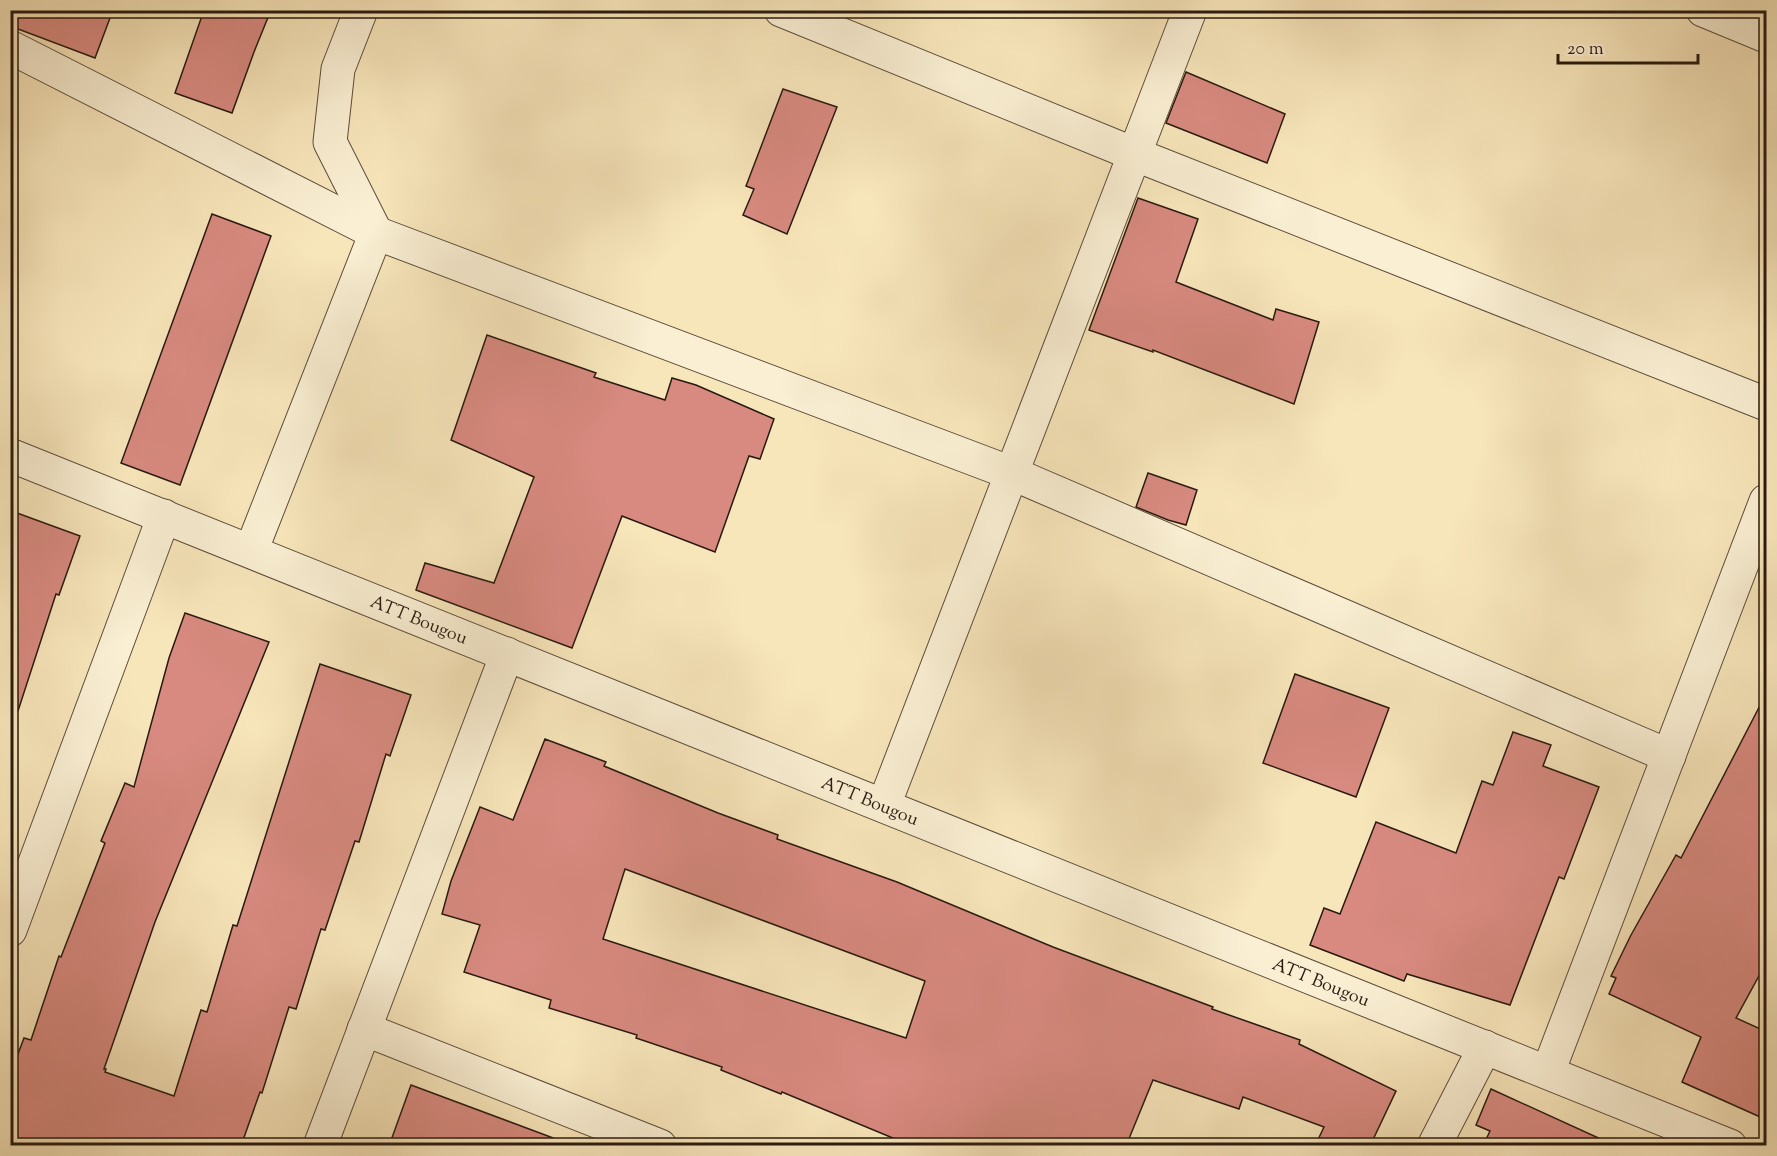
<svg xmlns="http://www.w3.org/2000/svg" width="1777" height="1156" font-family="'Sorts Mill Goudy',serif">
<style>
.building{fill:#d88a80;stroke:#291a10;stroke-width:1.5;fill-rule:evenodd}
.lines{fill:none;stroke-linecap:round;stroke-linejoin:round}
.minor-casing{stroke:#5d4d3b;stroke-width:35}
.minor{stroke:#faefd3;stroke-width:33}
.labels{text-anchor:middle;stroke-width:6;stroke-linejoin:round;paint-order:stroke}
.street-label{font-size:18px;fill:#291a10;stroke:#faefd3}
</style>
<rect width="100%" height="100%" fill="#f8e6bb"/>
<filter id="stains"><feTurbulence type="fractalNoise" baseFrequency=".00333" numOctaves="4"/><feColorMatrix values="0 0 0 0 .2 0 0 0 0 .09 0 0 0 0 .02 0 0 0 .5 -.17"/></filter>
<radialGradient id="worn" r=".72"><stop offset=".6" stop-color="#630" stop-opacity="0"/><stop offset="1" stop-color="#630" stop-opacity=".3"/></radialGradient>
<g class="building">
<path d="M10,10h103l-18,48 -85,-32z"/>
<path d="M204,10h67l-17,42 -22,61 -57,-20z"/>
<path d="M1186,72l99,42 -18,49 -101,-40z"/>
<path d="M783,89l54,18 -50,127 -44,-19 11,-26 -8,-3z"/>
<path d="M1138,198l60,21 -22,63 97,38 3,-11 43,13 -25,82 -141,-54v2l-64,-22z"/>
<path d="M212,214l59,22 -91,249 -59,-22z"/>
<path d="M487,335l109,38 -2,4 71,23 7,-22 24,7 78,34 -14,40 -11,-3 -34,96 -93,-36 -50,132 -156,-58 9,-27 69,20 40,-106 -83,-37z"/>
<path d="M1148,473l49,17 -11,35 -18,-5 -32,-13z"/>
<path d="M17,513l63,23 -21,59 -3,-1 -38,117 -8,-1v-177z"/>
<path d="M185,613l84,29 -114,280 -51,147h2l-1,3 69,24 27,-86 6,2 26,-87 4,1 83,-262 91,31 -21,61 -4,-2 -27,88 -4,-1 -30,89 -4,-1 -25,80 -7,-2 -27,86 -2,-1 -19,54h-231v-71l14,-37 7,2 28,-84 2,1 44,-114 -4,-2 24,-58 9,4 35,-129z"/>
<path d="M1295,674l94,34 -33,89 -93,-34z"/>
<path d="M1767,692v269l-31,57 31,14v88l-85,-38 19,-45 -92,-43 7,-16 -5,-2 20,-41 45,-80 5,3z"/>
<path d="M1513,732l38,13 -8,21 56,21 -35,92 -5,-2 -49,128 -103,-31 -3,7 -94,-36 14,-37 16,6 36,-92 80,31 26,-72 11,4z"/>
<path d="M545,739l61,23 -2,4 114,47 60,22 -1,4 120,43 156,65 160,60 -1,2 88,31 -1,4 97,47 -26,55h-55l9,-19 -81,-30 -4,12 -86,-29 -27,66h-214l-130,-54 -1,2 -60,-24 1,-3 -86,-29 1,-3 -88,-27 2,-8 -87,-28 16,-47 -38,-11 9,-33 29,-74 33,13zM625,869l300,112 -19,57 -303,-99z"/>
<path d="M411,1085l153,57v4h-175z"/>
<path d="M1491,1089l125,57h-133l7,-15 -14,-6z"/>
</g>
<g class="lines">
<g class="minor-casing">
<g id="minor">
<path d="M781,10l353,144 632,250"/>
<path d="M1703,10l63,26"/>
<path d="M10,47l366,186 635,240 658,283"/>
<path id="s1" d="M10,455l1720,691"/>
<path d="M251,551l125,-318 -46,-91 8,-73 23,-59"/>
<path d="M884,805l306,-795"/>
<path d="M10,930l154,-414"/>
<path d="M364,1029l296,117"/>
<path d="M1548,1072l218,-571"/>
<path d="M320,1146l187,-492"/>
<path d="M1434,1146l51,-99"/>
</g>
</g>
<use href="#minor" class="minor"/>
</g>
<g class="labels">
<g class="street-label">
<text dy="6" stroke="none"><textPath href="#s1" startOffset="441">ATT Bougou</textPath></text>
<text dy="6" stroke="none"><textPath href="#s1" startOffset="927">ATT Bougou</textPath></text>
<text dy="6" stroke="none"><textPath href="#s1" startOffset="1413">ATT Bougou</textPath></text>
</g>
</g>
<rect width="1777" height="1156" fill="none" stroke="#f8e6bb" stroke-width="36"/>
<rect x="12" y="12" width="1753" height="1132" fill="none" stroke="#291a10" stroke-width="3"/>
<rect x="18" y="18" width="1741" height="1120" fill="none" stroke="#291a10" stroke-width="1.5"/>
<path d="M1558 54v9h140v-9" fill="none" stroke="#291a10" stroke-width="3"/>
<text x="1567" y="54" font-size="18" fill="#291a10" stroke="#faefd3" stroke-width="4.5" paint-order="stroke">20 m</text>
<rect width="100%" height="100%" filter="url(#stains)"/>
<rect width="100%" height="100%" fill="url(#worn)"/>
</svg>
